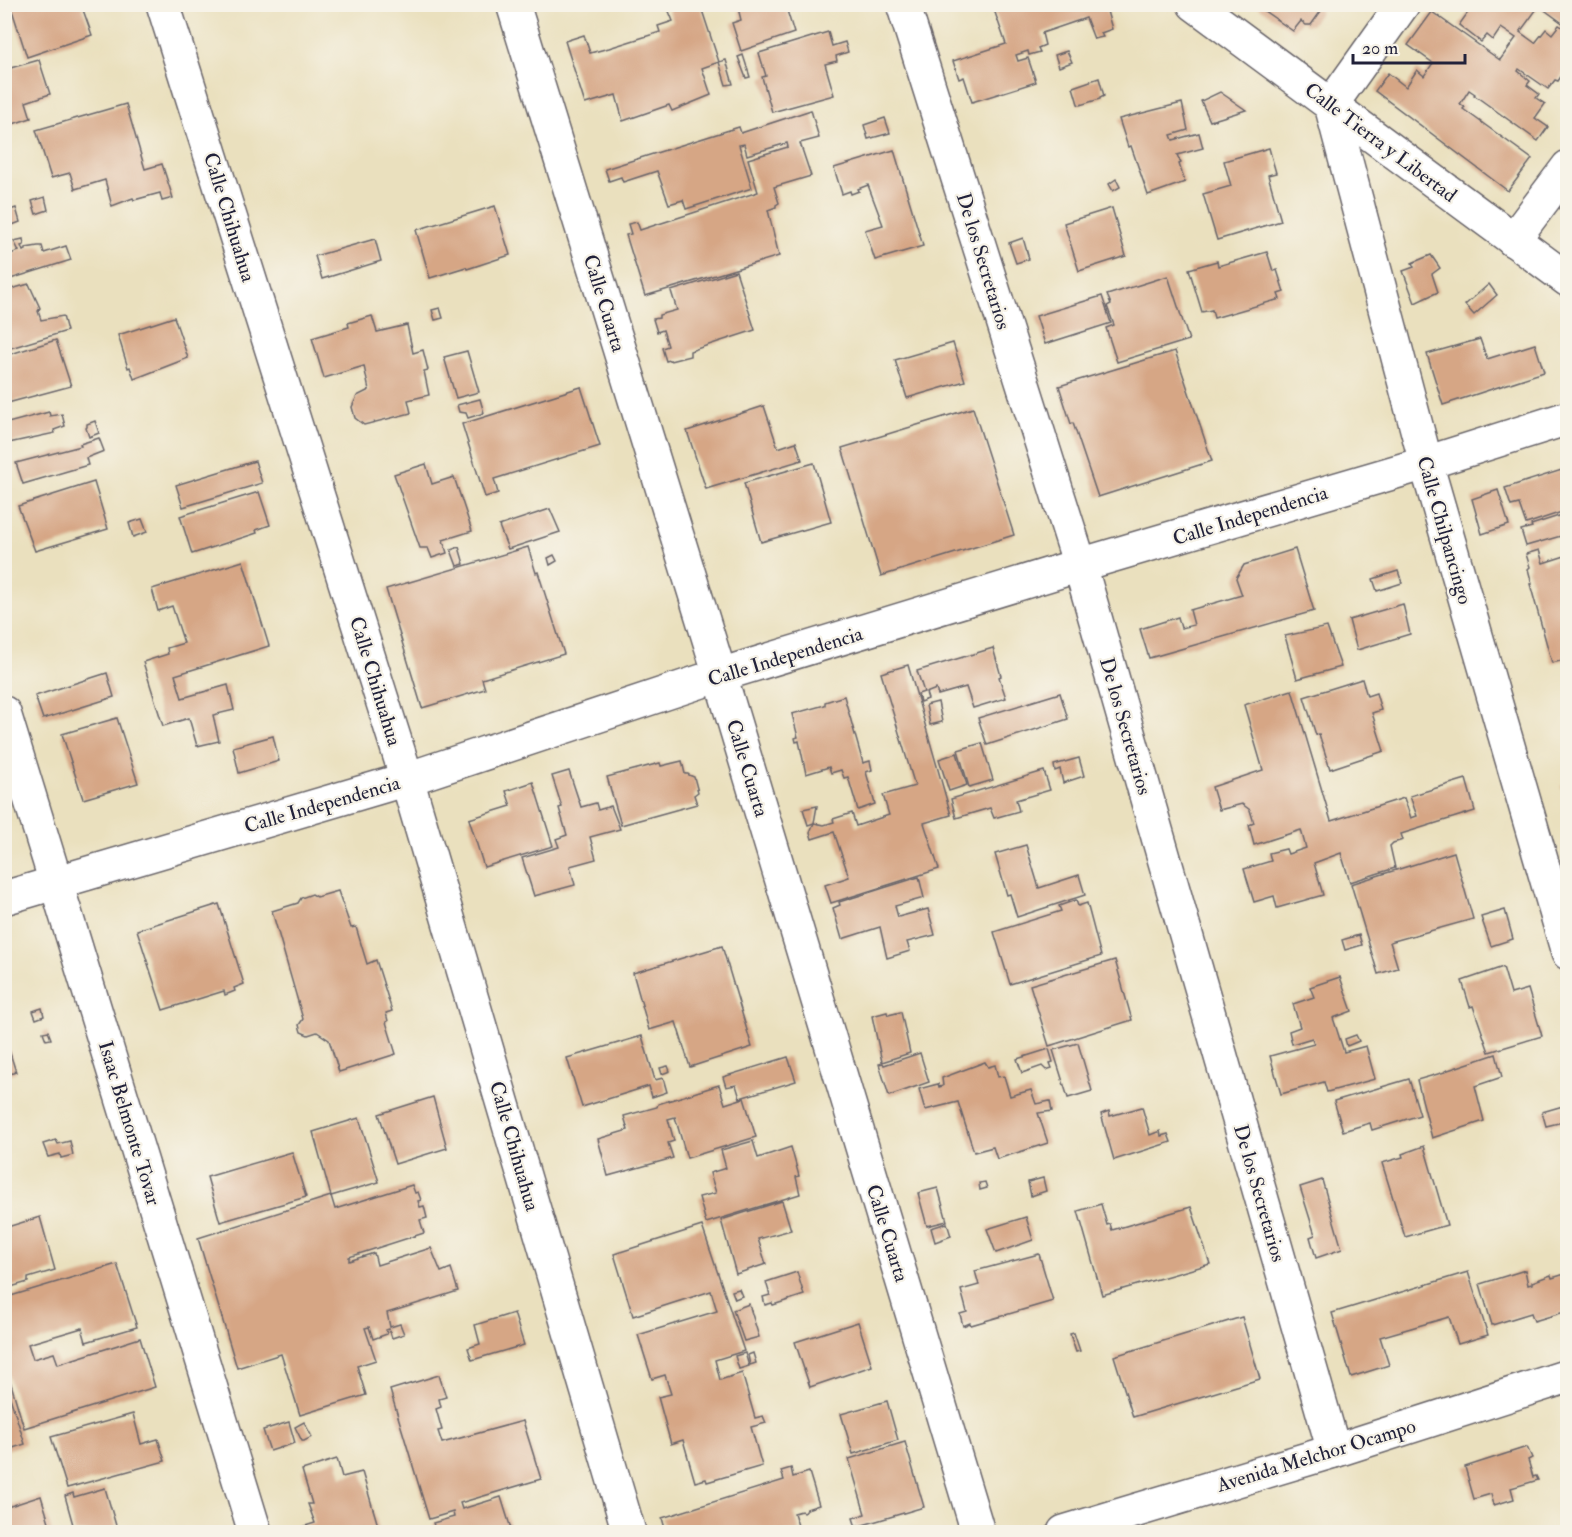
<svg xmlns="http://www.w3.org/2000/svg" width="1572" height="1537" font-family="'IM FELL Double Pica',serif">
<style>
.building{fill:#d6a685}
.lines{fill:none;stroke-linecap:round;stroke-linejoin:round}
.street-casing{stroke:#686469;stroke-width:36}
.secondary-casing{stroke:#686469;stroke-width:36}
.street{stroke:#fff;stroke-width:33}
.secondary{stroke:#fff;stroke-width:33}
.labels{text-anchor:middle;stroke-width:4.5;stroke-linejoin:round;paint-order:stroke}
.street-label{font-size:20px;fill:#22223b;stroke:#f7f3e8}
</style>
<rect width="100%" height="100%" fill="#f7f3e8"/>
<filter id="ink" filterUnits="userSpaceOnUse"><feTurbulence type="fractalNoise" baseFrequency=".0167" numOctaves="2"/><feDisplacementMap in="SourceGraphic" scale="12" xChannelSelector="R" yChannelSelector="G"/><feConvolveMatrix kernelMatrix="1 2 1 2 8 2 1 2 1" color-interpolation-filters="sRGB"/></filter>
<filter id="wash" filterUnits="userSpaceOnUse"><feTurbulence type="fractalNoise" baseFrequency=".008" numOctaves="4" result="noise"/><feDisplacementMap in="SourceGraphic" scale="24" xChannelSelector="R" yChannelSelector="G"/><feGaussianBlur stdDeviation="1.35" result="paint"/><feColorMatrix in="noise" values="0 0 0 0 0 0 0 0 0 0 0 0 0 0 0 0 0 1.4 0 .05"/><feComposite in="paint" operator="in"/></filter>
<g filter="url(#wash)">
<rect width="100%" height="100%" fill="#eae0be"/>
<g id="blocks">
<g class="building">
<path d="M18,4h68l-4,3 10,28 -65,22 -16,-50z"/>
<path d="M681,4h19l19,58 -17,6 9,27 -39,16 -3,-6 -46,16 -7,-26 -31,9 -20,-63 19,-6 6,18 19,-5 51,-16 -2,-6 15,-5 -5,-12z"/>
<path d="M737,4h48l9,29 -53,18 -9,-28 9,-3z"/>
<path d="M992,4h119l-1,6 -3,1 5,18 -11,4 2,4 -9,2 -8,-21 -44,15 3,12 -7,3 2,4 -11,3 -1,-4 -12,4 2,6 10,-3 8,24 -64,20 -8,-25 -5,2 -6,-18 53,-17z"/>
<path d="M1259,4h52l10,7 -10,14h-5l-5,-4 -8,10 -36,-25z"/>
<path d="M1474,4h94v23l-29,-21 -19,26 15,11 11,-14 6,5 7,-9 9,6v29l-4,5 3,3 -9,13 -3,-1 -7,9 -29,-20 -1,2 12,10 -3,4 12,9 -3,4 9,6 -10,14 13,9 -10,14 -64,-46 1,-1 -6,-4 -9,14 5,3 -2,2 69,50 -24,32 -133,-100 13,-18 18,14 11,-17 7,6 9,-13 -25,-18 24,-33 68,48 16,-22 -15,-10 -8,12 -6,-5 -6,7 -22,-17z"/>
<path d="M828,32l4,14 13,-4 3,10 -12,4 1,5 -12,3 9,31 -62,17 -10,-35 4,-1 -7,-23z"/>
<path d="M1067,51l5,11 -13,5 -4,-12z"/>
<path d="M743,55l7,22 -4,1 -8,-21z"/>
<path d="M39,60l11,34 -24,8 5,16 -27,9v-55l4,-1 -1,-2z"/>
<path d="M726,60l7,24 -7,1 -7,-23z"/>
<path d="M1099,78l5,18 -4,2v1l-20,6 -2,-1 -5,-17z"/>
<path d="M1220,92l26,18 -36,11 -9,-20z"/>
<path d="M1182,103l6,27 -17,5 2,5 26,-7 4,15 -26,7 4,8 -2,1 6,18 -37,13 -17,-49 -3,1 -9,-28z"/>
<path d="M126,104l19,65 17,-5 11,34 -11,3 -2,-8 -26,7 -1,-2 -21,8 -7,-26 -30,9 -5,-16 -19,5 -15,-48z"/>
<path d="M811,110l8,28 -19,5 11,33 -37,11 5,16 -3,2v2l-8,3 11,46 -134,40 -19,-61 5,-1 -3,-10 9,-2 3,8 118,-38 -10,-33 40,-12 -1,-4 -40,12 -3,-11 -5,1 13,43 -66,21 -3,-9 -14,4 -12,-33 -34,11 -2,-5 -12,4 -4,-12 134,-42 2,6z"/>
<path d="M885,118l5,15 -22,6 -4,-14z"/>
<path d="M1269,148l7,25 -8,2 13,46 -64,19 -14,-46 28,-8 -7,-25z"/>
<path d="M894,150l29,96 -48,14 -10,-30 18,-5 -15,-40 -10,4 1,2 -8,3 -1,-3 -8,3 -8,-26z"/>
<path d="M1116,179l4,8 -7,4 -4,-7z"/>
<path d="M45,197l3,13 -12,4 -4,-13z"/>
<path d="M495,206l15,49 -43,14 -1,-2 -36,11 -14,-48z"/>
<path d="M16,208l4,14 -13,5 5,14 -8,2v-31z"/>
<path d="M1112,208l14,48 -47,15 -15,-48z"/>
<path d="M1023,238l6,21 -13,4 -7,-20z"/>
<path d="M23,239l1,6 -3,1 2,5 3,-1v-2l12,-2h4l2,7 22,-7 5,14 -67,21v-25l15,-5 -5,-10z"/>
<path d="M375,239l6,22 -59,18 -7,-23z"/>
<path d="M1267,252l6,19 4,-1 7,22 -6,2 2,5 -66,19 -2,-8 -10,2 -13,-43 28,-8 1,5z"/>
<path d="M1431,255l9,13 -8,6 6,18 -23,11 -12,-32 11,-4 -2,-4z"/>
<path d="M736,271l19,59 -65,21v5l-20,5v-1l-4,1 -4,-13 6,-2 -5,-16 -6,2 -4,-13 6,-1v-3l18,-5 -6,-19z"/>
<path d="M1168,276l21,64 -72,22 -11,-34 8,-3 -7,-19 4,-2 -4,-9z"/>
<path d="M29,284l11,24 -2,3 3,9 22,-4 4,15 -63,19v-59z"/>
<path d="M1489,284l8,11 -23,20 -9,-10z"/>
<path d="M1102,296l9,27 -66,21 -9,-28z"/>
<path d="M440,308l3,10 -8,2 -3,-10z"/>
<path d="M372,316l5,16 30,-7 6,28 10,-3 5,20 -4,1 5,24 -21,5 3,13 -47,12 -9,-7 -3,-11 5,-11 12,-6 -5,-24 -40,12 -12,-40 37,-11 -1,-4z"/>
<path d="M174,317l14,41 -54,21 -4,-12 -2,1 -10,-33z"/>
<path d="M1480,339l7,20 48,-15 9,28 -101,33 -16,-51z"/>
<path d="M56,340l15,46 -67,18v-48z"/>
<path d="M953,343l12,38 -58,17 -12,-38z"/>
<path d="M467,351l12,41 -23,6 -12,-41z"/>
<path d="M1175,351l37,110 -114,36 -25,-74 -2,1 -12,-38z"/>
<path d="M581,387l19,59 -106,33 4,14 -13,4 -23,-73z"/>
<path d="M480,399l4,14 -16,5 -2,-5 -7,-1 -2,-7z"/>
<path d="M764,406l14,42 18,-6 6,18 -96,29 -19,-58z"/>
<path d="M973,408l41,127 -133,41 -39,-128z"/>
<path d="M49,412l1,4 12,-2 3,12 -11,4 1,3 -51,11v-20z"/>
<path d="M95,421l4,12 -10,4 -3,-9 1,-1v-3z"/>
<path d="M99,438l5,13 -18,7 2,7 -65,19 -7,-21 65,-17 -1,-2z"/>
<path d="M255,461l7,22 -79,24 -7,-22z"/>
<path d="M814,463l17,59 -70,20 -17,-59z"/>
<path d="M426,464l6,20 22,-7 18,54 -29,9 4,13 -15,5 -4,-10h-8l-26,-74z"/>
<path d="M1568,468v42l-42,14 -7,-20 -8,2 -6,-18z"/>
<path d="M94,482l14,47 -73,22 -17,-45z"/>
<path d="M1498,490l11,35 -27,9 -10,-35z"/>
<path d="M259,492l11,33 -14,5 1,3 -65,21 -12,-38z"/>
<path d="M550,509l10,23 -52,17 -9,-23z"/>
<path d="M1568,513v21l-42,12 -5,-16 11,-3 -1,-2z"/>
<path d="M142,519l5,13 -14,5 -4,-14z"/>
<path d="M459,547l5,17 -7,2 -6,-16z"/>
<path d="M528,547l8,26 2,-1 26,82 -82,25 3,10 -63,19 -36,-119z"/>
<path d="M1295,549l19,62 -165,47 -9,-29 38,-12 3,11 13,-3 -4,-15 52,-15 -6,-17 8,-13z"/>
<path d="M1539,550l4,13 22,-7 3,8v95l-16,4 -22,-79h2l-4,-15 2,-2 -4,-13z"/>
<path d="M554,555l3,6 -7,4 -2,-7z"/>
<path d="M243,561l26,85 -94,29 7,23 46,-13 6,25 -21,5 6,26 -22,5 -8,-28 -26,8 -20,-64 25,-8 -1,-6 17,-5 -12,-37 -14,5 -6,-22z"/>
<path d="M1398,571l4,12 -25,8 -4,-12z"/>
<path d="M1403,604l7,30 -53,16 -8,-30z"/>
<path d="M1327,627l14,40 -44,12 -12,-43z"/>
<path d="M993,648l8,28 -2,1 7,21 -33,10 -7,-21 -28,8 -2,-6 -10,4 2,6 -8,3 -2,-8 6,-2 -7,-21z"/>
<path d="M908,665l43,150 -27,8 15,46 -108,34 -6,-18 24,-8 -15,-45 -22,7 -2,-7 4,-9 10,2 10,-3 -1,-3 19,-6 4,13 33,-11 -6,-20 32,-9 -34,-113z"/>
<path d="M107,673l7,24 -71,22 -8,-23z"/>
<path d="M1362,679l5,17 9,-3 5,17 -9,3 12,38 -54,18 -11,-35 -3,1 -12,-38z"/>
<path d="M1292,690l39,131 73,-23 7,20 6,-2 -7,-20 56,-17 9,32 -74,23 2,6 -10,3 -3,3 5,22 -45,14 -9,-29 -27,10 9,32 -46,13 -3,-12 -20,6 -10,-33 27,-8 -2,-8 17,-4 2,5 18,-6 -5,-18 -47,15 -5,-20 5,-2 -4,-13 -8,-6 -23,6 -7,-23 51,-17 -19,-65z"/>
<path d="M1060,693l8,26 -81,26 -9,-27z"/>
<path d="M844,696l19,67 7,-2 2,9 -6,2 9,32 -17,6 -10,-33 -4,1 -3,-8 -10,3 -2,-6 -23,7 -7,-33 -3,1 -1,-4 3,-1 -6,-23 33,-9v-3z"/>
<path d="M938,702l4,20 -12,3 -4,-20z"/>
<path d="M117,718l21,65 -55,16 -21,-65z"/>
<path d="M273,736l6,25 -40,12 -6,-26z"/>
<path d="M982,743l11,37 -24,7 -11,-37z"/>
<path d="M957,753l10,32 -18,6 -10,-32z"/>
<path d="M1079,758l5,18 -21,7 -3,-14 -5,2 -1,-6z"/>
<path d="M682,761l3,13h3l1,1 5,2 4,15 -4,3 3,9 -76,21 -14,-48 53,-14 1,3z"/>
<path d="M569,771l12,36 15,-4 2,7 13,-4 9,23 -30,8 6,22 -26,7 5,19 -41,11 -12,-38 37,-11 -3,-8 11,-4 -8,-27 3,-1 -10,-31z"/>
<path d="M1044,771l6,19 -34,10 3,11 -25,7 -4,-10 -34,10 -5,-19z"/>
<path d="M533,782l20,64 -69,21 -15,-48 42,-13 -5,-15z"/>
<path d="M1568,783v22h-1l-6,-20z"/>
<path d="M817,806l-3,17 -6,2 -5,-16z"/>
<path d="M1026,845l13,43 40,-13 6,20 -68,22 -7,-23 -3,1 -12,-41z"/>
<path d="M1454,852l19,67 -83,23 8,26 -20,6 -27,-90z"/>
<path d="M919,877l5,21 -29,8 3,11 30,-8 7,26 -28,7 3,9 -23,7 -7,-31 -38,12 -9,-31 7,-3 -1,-3z"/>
<path d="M338,891l13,37 5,-1 11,37 9,-4 16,51 -6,2 2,8 -2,1 10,32 -57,18 -10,-32 -12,-8 -9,3 -7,-3 -2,-7 4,-6 -31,-108 26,-8 3,-5 11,-4 5,3z"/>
<path d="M1076,900l2,6 9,-3 14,53 -91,28 -16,-52 67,-21 -2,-5z"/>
<path d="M219,904l25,80 -10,4 1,3 -10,4 -1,-4 -61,19 -26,-80z"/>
<path d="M1505,910l8,29 -22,7 -10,-29z"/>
<path d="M1359,935l3,10 -17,5 -3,-10z"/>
<path d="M722,946l30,101 -62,20 -14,-45 -27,8 -16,-57z"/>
<path d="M1115,960l17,60 -83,26 -19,-61z"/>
<path d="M1503,967l8,27 17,-5 14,47 -53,16 -16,-46 -3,1 -8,-26z"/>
<path d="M1340,977l12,34 -19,7 11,34 22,-6 9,33 -48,13 -3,-10 -43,12 -11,-38 44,-12 -2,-6 -20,6 -3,-13 11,-4 -7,-23 21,-7 -4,-10z"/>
<path d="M42,1008l2,8 -8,3 -3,-8z"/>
<path d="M887,1012l1,3 13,-3 9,41 -28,9 -10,-46z"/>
<path d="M48,1031l3,8 -5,1 -3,-8z"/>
<path d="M4,1034l12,38 -12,4z"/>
<path d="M1356,1035l3,6 -12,5 -2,-7z"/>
<path d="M642,1036l13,44 8,-2 4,14 -15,5 -3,-11 -67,21 -15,-49z"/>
<path d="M1078,1043l14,48 -24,7 -15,-48z"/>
<path d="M1049,1049l4,13 -3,1 2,5 -6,2 -4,-4 -20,7 -5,-14z"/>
<path d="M920,1053l9,29 -40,14 -10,-32 4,-1 1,2z"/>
<path d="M1496,1054l6,23 -27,9 9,35 -52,17 -15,-58 28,-8v-1z"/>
<path d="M788,1057l8,24 -56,17 -4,-13 -10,2 -3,-10z"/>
<path d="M985,1062l3,5 7,-2 3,12 6,-1 6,20 21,-6 5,14 14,-3 2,10 -14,2 10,30 -51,16 -4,-12 -19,5 -16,-50 -33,8 -6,-21 19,-5 1,3 4,-1 -1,-8z"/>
<path d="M668,1066l2,5 -8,3 -2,-6z"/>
<path d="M1409,1079l11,36 -48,15 -2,-7 -27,8 -9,-30z"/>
<path d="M719,1085l6,19 19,-6 12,39 -69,21 -12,-41 -7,2 6,22 -6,2 5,15 -65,18 -10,-37 30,-9 -4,-14 33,-9 1,-3z"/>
<path d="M433,1097l14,51 -52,16 -16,-50z"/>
<path d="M1563,1106l4,15 -21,5 -4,-14z"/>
<path d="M1142,1107l8,28 10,-4 1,5 7,-2 3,8 -57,18 -13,-46 8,-3 1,5z"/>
<path d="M359,1118l20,64 -48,14 -18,-64z"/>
<path d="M56,1140l2,4 12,-3 3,14 -12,3 -1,-4 -12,3 -5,-13z"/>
<path d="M753,1141l5,17 33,-11 8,29 -3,1 4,17 -94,29 -7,-26 17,-4 -6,-20 16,-5 -5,-18z"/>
<path d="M1424,1146l23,79 -42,12 -23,-74 21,-6 -1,-3z"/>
<path d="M292,1152l14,45 -86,25 -13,-45z"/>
<path d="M1043,1178l3,13 -15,5 -3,-14z"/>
<path d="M1322,1180l20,69 -26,9 -6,-21 5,-2 -15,-48z"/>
<path d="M985,1182l2,6 -7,2 -1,-7z"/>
<path d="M412,1185l3,8 3,-1 3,8 -3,1 2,6 4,-1 3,12 -7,2 4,13 -75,24v4l25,-8 3,12 54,-17 10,24 10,-4 7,23 -71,22 3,14 10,-3 4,10 -12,4 -3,-9 -3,1 1,4 -14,5 -4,-12 -4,1 11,32 -19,6 9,29 -66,20 -19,-61 -44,14 -39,-130 133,-42 4,13z"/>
<path d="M938,1188l9,33 -20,5 -9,-33z"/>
<path d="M782,1201l9,29 -33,9 8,25 -30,10 -15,-54z"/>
<path d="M1101,1204l6,21 3,-1 2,6 79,-23 19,57 -108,31 -24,-84z"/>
<path d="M40,1217l15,53 -27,8v4l-24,7v-61z"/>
<path d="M1026,1217l7,23 -37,13 -9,-24z"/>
<path d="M947,1223l4,13 -16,6 -4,-14z"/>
<path d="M702,1226l42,125 -29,9 5,20 22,-7 13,45 8,-2 3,7 -15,4 11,39 -55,16 -1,-3 -11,3 -12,-42 -12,4 -13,-47 13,-3 -6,-19 -13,4 -14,-44 79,-24 -6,-20 -78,25 -19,-62z"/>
<path d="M1039,1254l14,47 -82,24 -1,-2 -7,3 -3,-12 7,-2 -6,-22 18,-5 -4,-14z"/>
<path d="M117,1264l20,63 -51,15 -4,-14 -54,16 5,15 21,-6 4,11 82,-26 15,49 -131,41 -18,-61 -2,1v-70z"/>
<path d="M1525,1270l3,15 4,-1v-2l19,-7 1,3 16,-5v38l-34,10 -3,-8 -39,12 -12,-41z"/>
<path d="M797,1272l7,23 -31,10 -1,-2 -7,2 -2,-8 7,-2 -4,-13z"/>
<path d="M1468,1272l20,63 -30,9 -9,-27 -69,20 9,28 -38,12 -19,-64z"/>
<path d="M739,1289l3,7 -7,3 -3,-8z"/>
<path d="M749,1304l10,33 -15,4 -11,-31z"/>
<path d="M514,1313l10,32 -52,15 -4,-12 12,-4 -5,-19z"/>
<path d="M1242,1317l18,62 -127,38 -19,-61z"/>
<path d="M858,1322l14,44 -62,21 -15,-45z"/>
<path d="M1074,1333l6,18 -4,1 -6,-18z"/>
<path d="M745,1353l4,13 -10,3 -4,-13z"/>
<path d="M753,1353l3,10 -6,2 -2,-10z"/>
<path d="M439,1375l7,22 -7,2 2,8 -5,2 6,21 -4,1 4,12 81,-22 18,58 -81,24 2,6 39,-12 11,35h-76l-3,-9 21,-6 -1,-5 -24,7 -39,-129z"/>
<path d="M4,1379l21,65 -21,7z"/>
<path d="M887,1401l11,39 -45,14 -12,-40z"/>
<path d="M133,1414l8,30 17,-5 7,22 -98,27 -16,-51z"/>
<path d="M289,1422l6,21 -25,8 -7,-21z"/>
<path d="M304,1422l8,15 -8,4h-2l-7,-14z"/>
<path d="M905,1442l19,65 -68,20 -3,-9 12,-4 -16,-55z"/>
<path d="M1527,1447l5,11 -4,2 5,17 3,-1 2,4 -27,8 3,11 -20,6 -3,-11 -17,5 -9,-32z"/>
<path d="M337,1459l5,18 20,-5 17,57 -9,3h-77l-1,-2 23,-7 -7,-19h4l-10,-34z"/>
<path d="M791,1468l2,9 16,-5 10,33 -12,4 -3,4 -3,-2 -7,2 6,19h-134l-4,-14 122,-38 -3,-9z"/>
<path d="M105,1488l12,41 -13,3h-29l-10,-36 8,-3 1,4z"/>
<path d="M41,1496l11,36h-48v-24z"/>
</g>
</g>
</g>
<g filter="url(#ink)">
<use href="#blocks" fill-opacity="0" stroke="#686469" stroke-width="1.5"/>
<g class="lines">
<g class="street-casing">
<g id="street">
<path d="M163,4l244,775 222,753"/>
<path d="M903,4l177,561 254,886"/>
<path d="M1403,4l-72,101 95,358 142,490"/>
<path d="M1513,240l55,-73"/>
<path d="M4,713l251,819"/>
<path d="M4,898l403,-119 313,-104 360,-110 346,-102 142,-45"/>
</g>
</g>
<g class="secondary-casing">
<g id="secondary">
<path d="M513,4l207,671 258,857"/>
<path d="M1194,4l374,276"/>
<path d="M1064,1532l270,-81 234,-75"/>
</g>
</g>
<use href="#street" class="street"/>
<use href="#secondary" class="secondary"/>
</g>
</g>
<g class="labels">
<g class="street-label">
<text transform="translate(1381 142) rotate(37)" y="7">Calle Tierra y Libertad</text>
<text transform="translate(230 217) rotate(73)" y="7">Calle Chihuahua</text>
<text transform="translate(984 261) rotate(73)" y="7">De los Secretarios</text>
<text transform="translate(605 303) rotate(73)" y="7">Calle Cuarta</text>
<text transform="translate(1250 515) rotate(-17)" y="7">Calle Independencia</text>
<text transform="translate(1445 530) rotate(74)" y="7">Calle Chilpancingo</text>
<text transform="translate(785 656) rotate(-17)" y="7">Calle Independencia</text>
<text transform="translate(376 681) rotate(73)" y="7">Calle Chihuahua</text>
<text transform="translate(1126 726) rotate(74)" y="7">De los Secretarios</text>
<text transform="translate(748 768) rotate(73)" y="7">Calle Cuarta</text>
<text transform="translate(322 804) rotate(-16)" y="7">Calle Independencia</text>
<text transform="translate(130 1123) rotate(73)" y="7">Isaac Belmonte Tovar</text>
<text transform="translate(515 1146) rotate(74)" y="7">Calle Chihuahua</text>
<text transform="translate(1260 1193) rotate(74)" y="7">De los Secretarios</text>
<text transform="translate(888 1233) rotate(73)" y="7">Calle Cuarta</text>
<text transform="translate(1316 1455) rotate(-17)" y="7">Avenida Melchor Ocampo</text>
</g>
</g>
<rect width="1572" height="1537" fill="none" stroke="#f7f3e8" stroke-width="24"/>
<path d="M1353 54v9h112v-9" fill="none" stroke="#22223b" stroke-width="3"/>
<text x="1362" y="54" font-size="18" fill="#22223b" stroke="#f7f3e8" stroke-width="4.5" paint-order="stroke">20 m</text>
</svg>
